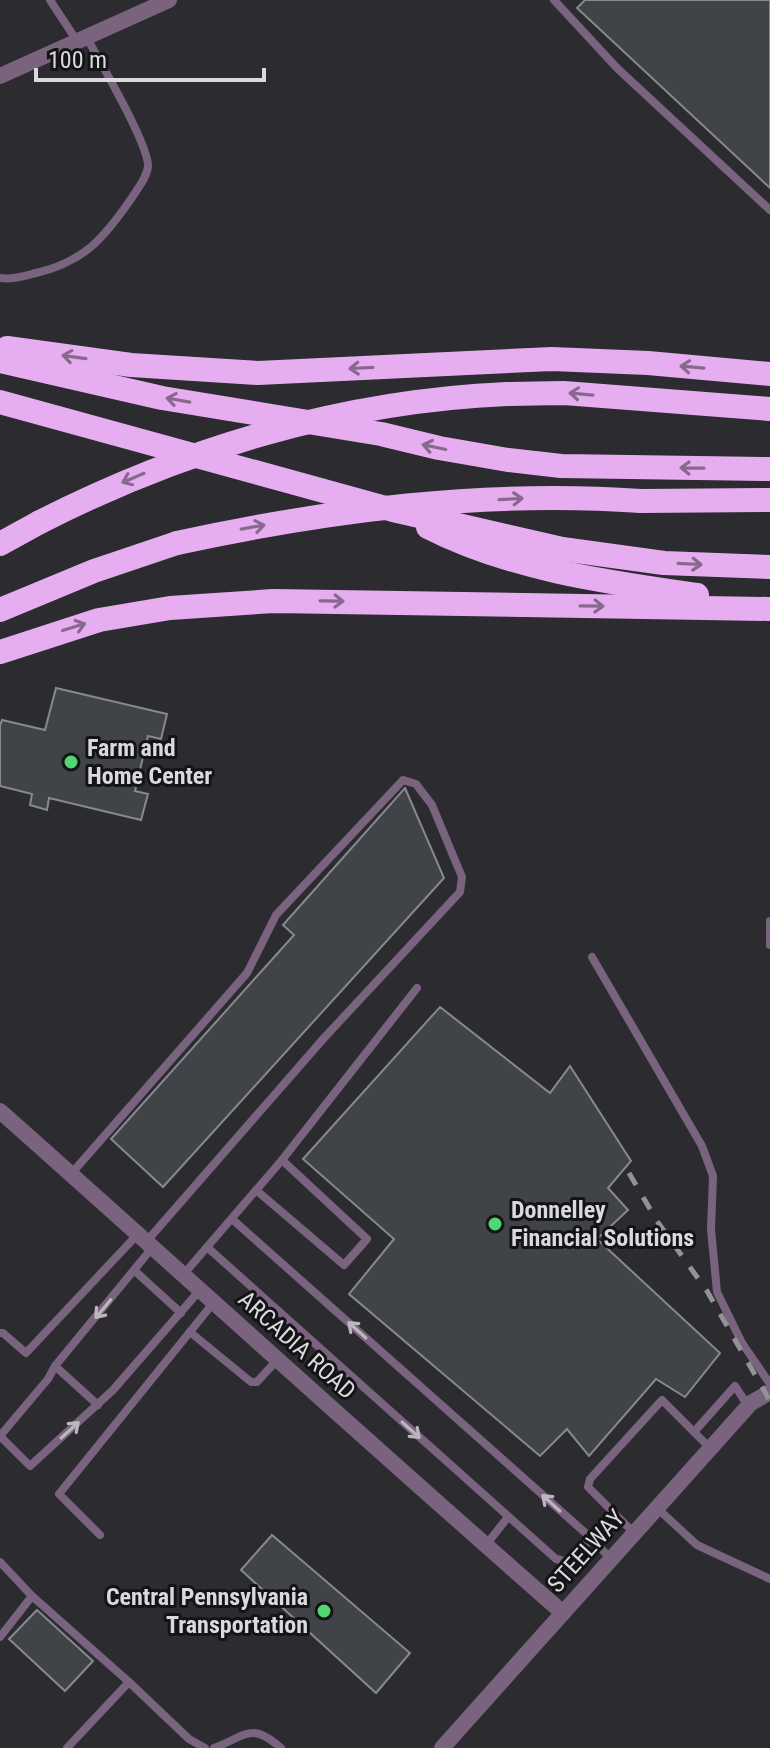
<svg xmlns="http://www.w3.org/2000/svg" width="770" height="1748" font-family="'Roboto Condensed',sans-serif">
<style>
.building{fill:#404348;stroke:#86898f;stroke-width:2}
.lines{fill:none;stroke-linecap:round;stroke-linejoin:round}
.lane{stroke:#79637e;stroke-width:8}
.street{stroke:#79637e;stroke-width:16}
.highway{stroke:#e6aef1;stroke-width:24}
.rail{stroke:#939296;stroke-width:5;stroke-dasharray:14 14;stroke-linecap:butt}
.highway-bridge{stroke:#e6aef1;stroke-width:24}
.oneway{stroke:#88698e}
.oneway2{stroke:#bdb6c0}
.poi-dot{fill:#52d673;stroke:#141416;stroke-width:3}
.labels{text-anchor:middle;stroke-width:6;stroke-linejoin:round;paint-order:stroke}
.poi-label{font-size:24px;font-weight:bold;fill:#dad9dd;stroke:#141416;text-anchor:start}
.street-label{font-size:24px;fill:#dad9dd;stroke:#141416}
</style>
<rect width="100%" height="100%" fill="#2c2b30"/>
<g class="building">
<path d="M585,0h185v188l-193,-180z"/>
<path d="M56,688l111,26 -6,25 -13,-3 -13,55 13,3 -7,26 -92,-22 -2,12 -17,-5 2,-11 -32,-8v-60l2,-6 43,10z"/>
<path d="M405,788l39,90 -281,309 -52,-48 183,-204 -11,-10z"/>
<path d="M440,1007l110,86 20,-27 61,95 -23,27 20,22 -31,29 123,114 -35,44 -29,-18 -67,77 -22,-27 -27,27 -191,-162 45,-55 -91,-80z"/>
<path d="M272,1535l138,118 -34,40 -135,-123z"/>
<path d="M37,1610l56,51 -28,30 -56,-52z"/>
</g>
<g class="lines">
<g class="lane">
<path d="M50,0l27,41"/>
<path d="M554,0l63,68 153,142"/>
<path d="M0,278c12,2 24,-2 36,-5 48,-11 68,-35 95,-74 6,-10 16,-21 17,-33 0,-23 -48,-104 -61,-128"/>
<path d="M770,921v24"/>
<path d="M592,957l110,189 11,30 -2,53 6,63 25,51 28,41"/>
<path d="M71,1174l176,-201 29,-58 127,-135 13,4 16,21 30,72 -2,15 -136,146 -178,204"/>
<path d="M256,1190l88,75 23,-26 -85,-79"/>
<path d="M207,1247l349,312 12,3 14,-10 8,-15 -358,-318"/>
<path d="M152,1248l-97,118 -7,13 -48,57 30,30 83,-76 87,-100"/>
<path d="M135,1271l46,42"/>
<path d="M183,1275l99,-115 135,-172"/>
<path d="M190,1332l61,50h6l20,-22"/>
<path d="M0,1333h3l23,20 111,-118"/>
<path d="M55,1366l43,39"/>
<path d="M694,1432l41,-46 13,20"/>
<path d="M657,1508l40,37 73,34"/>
<path d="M634,1533l-46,-46 2,-8 72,-79 48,48"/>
<path d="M100,1535l-41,-41 155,-192"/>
<path d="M590,1537l21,22"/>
<path d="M486,1545l22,-28"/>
<path d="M0,1562l32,34"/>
<path d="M0,1637l32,-41 97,86 -62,66"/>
<path d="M129,1682l60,57 16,9"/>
<path d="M214,1748c34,-13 37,-26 67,0"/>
</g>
<g class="street">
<path d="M0,76l169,-76"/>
<path d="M0,1111c188,167 374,337 563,502"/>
<path d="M442,1748l309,-345 19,-11"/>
</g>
<g class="highway">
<path d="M7,348l124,17 127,8 294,-14 96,4 122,11"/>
<path d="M0,361l162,37 219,36 58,14 69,12 53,6 209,3"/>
<path d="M507,394l57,-1 206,16"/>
<path d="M0,402l393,108 169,39 102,14 106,4"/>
<path d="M641,501l129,-1"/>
<path d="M428,527c82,42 178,55 269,68"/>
<path d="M0,544l40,-22"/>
<path d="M0,610l94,-39 83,-28"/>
<path d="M0,652l99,-32 71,-12 103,-7 497,8"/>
</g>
<path class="rail" d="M629,1173l28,48 50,70 63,110"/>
<g class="highway-bridge">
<path d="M40,522c145,-74 304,-121 467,-128"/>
<path d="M177,543c152,-33 308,-53 464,-42"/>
</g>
</g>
<defs><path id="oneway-shaft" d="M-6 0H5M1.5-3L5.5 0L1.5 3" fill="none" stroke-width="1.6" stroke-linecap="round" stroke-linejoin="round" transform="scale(2)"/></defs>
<g class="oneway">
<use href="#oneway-shaft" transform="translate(74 357) rotate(-172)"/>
<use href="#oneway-shaft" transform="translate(692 367) rotate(-175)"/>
<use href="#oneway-shaft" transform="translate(361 368) rotate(177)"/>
<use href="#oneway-shaft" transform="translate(581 394) rotate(-175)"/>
<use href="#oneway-shaft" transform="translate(178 400) rotate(-170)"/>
<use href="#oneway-shaft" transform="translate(434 447) rotate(-168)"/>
<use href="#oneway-shaft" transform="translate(692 468) rotate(-179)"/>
<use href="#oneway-shaft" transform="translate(133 478) rotate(157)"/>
<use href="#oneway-shaft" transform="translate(511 499) rotate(-3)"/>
<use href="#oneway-shaft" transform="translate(253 527) rotate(-10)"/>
<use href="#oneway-shaft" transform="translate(690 564) rotate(3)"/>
<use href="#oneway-shaft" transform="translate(332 601) rotate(1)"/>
<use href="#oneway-shaft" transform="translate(592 606) rotate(1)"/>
<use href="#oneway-shaft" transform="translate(74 627) rotate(-17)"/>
</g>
<g class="oneway2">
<use href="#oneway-shaft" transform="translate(103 1309) rotate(130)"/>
<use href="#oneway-shaft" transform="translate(357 1330) rotate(-138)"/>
<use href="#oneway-shaft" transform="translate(70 1430) rotate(-42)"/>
<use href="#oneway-shaft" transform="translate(411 1430) rotate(42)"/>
<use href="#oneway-shaft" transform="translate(551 1503) rotate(-138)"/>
</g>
<g class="poi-dot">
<circle cx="71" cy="762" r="8"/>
<circle cx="495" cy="1224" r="8"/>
<circle cx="324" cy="1611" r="8"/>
</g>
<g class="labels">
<g class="poi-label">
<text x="87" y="756">Farm and<tspan x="87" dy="28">Home Center</tspan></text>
<text x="511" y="1218">Donnelley<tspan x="511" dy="28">Financial Solutions</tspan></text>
<text x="308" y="1605" text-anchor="end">Central Pennsylvania<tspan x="308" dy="28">Transportation</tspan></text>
</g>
<g class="street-label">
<text transform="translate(297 1345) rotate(42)" y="8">ARCADIA ROAD</text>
<text transform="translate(586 1551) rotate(-48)" y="8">STEELWAY</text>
</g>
</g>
<path d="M36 68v12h228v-12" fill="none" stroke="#dad9dd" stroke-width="4"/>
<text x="48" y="68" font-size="24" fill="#dad9dd" stroke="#141416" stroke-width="6" paint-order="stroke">100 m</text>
</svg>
